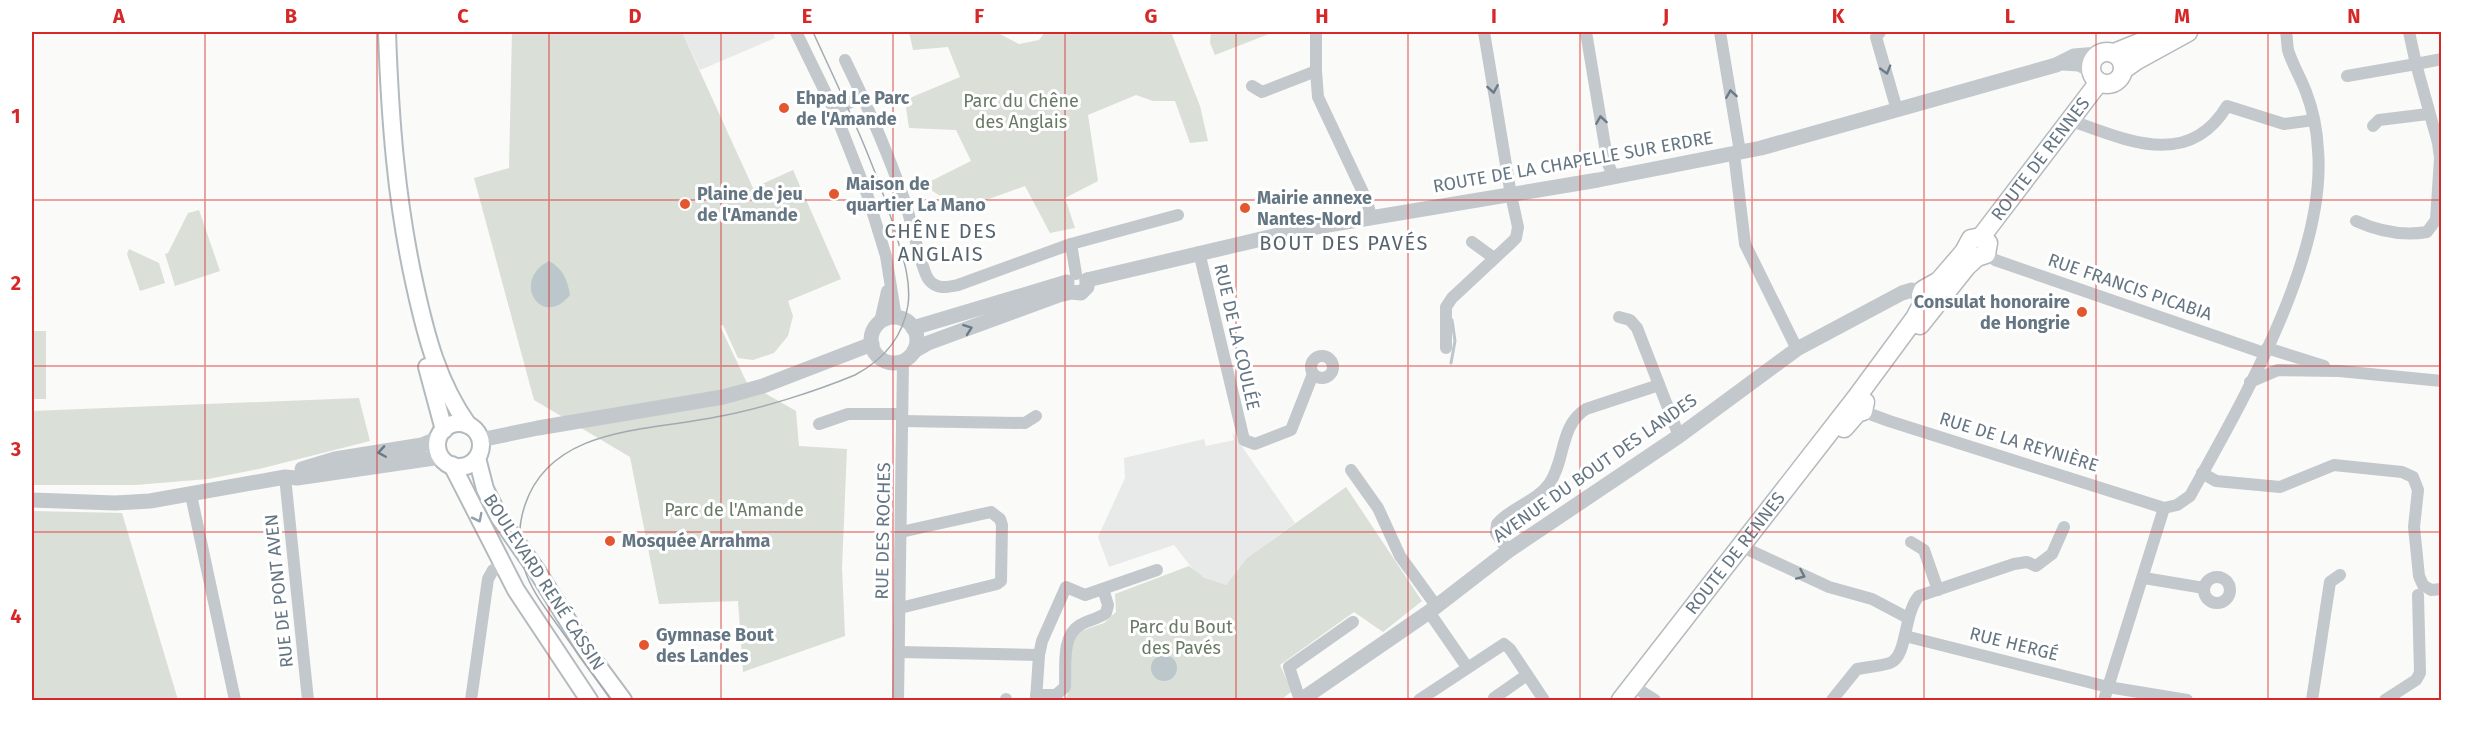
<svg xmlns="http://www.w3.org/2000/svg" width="2473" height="732" font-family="'Fira Sans',sans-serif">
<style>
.built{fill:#e8e9e9}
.green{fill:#dadfd7}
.water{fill:#bbc7cb}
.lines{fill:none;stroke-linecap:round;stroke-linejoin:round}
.stream{stroke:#bbc7cb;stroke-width:3}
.secondary-casing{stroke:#b3babf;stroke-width:20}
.primary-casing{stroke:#b5babe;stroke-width:21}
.minor{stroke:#c3c8cc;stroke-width:12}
.tertiary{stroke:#c3c8cc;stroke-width:15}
.secondary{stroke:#fff;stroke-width:16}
.primary{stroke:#fff;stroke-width:18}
.tram{stroke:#a2aab0;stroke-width:1.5}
.oneway{stroke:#6a7a87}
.oneway2{stroke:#939fa8}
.grid{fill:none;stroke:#d62828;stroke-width:1.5;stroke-opacity:0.55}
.poi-dot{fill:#e4572e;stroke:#fff;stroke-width:2}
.labels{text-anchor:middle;stroke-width:6;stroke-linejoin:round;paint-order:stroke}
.poi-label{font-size:18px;font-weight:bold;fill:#657683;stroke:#fff;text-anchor:start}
.park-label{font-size:18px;fill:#687a64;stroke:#fff}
.street-label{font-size:18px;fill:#657683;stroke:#fff}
.neighbourhood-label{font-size:20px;letter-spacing:1.5px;fill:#57646e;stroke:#fff}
.neatline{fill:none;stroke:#d62828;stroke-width:2}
.grid-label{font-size:20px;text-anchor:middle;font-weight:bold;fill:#d62828}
</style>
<rect width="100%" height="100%" fill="#fafaf8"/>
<g class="built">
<path d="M682,32h91l2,6 -75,32z"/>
<path d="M1232,432l63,91 -48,35 -21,27 -10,-2 -20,-10 -22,-28 -65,22 -11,-30 27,-59 -1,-20 80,-19 2,7 28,-6z"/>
</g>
<g class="green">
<path d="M512,32h170l71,156 40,-18 48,109 -53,22 5,15 -5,20 -14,17 -21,7 -15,-2 -15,-33 -3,1 27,57 49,28 3,35 48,3 -5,119 3,68 -102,36 -5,-71 -79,3 -29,-147 -96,-57 -60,-222 35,-10z"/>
<path d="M909,32h87l23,12 20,-4 6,-8h126l29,74 8,35 -18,2 -15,-42h-22l-17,-6 -48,20 10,66 -33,17 10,30 -25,5 -25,-47 -64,23 -38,-24 48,-24 -15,-31 -47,-2 -4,-28 55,-23 -12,-30 -35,3z"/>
<path d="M1211,32h63l-59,23 -5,-12z"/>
<path d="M199,210l21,61 -45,15 -10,-32 3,-1 20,-40z"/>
<path d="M129,249l30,14 6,20 -25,8 -13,-37z"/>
<rect x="32" y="331" width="14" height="68"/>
<path d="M359,398l11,43 -111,28 -51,10 -73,6h-103v-74z"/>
<path d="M1346,487l76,114 -39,31 -29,-20 -74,53 12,26 -11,9 -215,-1 5,-18v-31l7,-18 26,-9 12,-11 -1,-18 74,-28 16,12 21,7 21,-27z"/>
<path d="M32,511l90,2 56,187h-146z"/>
</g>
<g class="water">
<path d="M549,261c14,8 18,18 21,34 -28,35 -60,-14 -21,-34z"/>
<circle cx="1164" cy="668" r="13"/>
</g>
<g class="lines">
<path class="stream" d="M1451,363l4,-22 -3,-21"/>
<g class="secondary-casing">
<g id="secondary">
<path d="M387,32c3,86 9,169 28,254 11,50 23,97 53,139"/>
<path d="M427,367l17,63"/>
<circle cx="459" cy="445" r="22"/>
<path d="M477,458l8,31 14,28 38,54 49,79 37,50"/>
<path d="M452,465l64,125 73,110"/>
</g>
</g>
<g class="primary-casing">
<g id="primary">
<circle cx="2107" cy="68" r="16"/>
<path d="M2114,53l52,-21"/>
<path d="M2123,70l14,-10 51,-28"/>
<path id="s1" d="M1981,237l118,-155"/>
<path d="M1934,307l-7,-1 -4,-4 -2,-7 2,-5 16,-9 25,-29 7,-13 10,-2"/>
<path d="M1920,325l47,-59 10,-9 9,-3 2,-11 -7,-6"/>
<path d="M1844,428l13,-15 6,-2 2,-9"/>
<path id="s2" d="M1621,700l235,-302 59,-80 8,-15"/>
</g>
</g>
<g class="minor">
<path d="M796,32l38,78 33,84 19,62 10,62"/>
<path d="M1316,32v39l2,26 49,104 4,16"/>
<path d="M1586,32l22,132 6,13"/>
<path d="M1720,32l20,120"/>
<path d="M1880,32l-4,5 21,73"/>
<path d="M2409,32l7,32 26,-5"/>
<path d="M845,60c23,47 44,95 61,145 5,15 16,67 23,75 8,10 19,7 29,5l113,-41 107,-29"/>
<path d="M2347,76l69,-12 22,79 2,15 -4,62 -9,12c-24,4 -49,-1 -71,-11"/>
<path d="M1252,86l10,6 54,-21"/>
<path d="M834,110l29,-14"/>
<path d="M2069,120c55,19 119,51 158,-14l57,18 30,-4"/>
<path d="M2373,126l6,-6 49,-6"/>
<path d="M1734,153l11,91 52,105"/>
<path d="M1472,242l22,16"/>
<path d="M1071,244l5,30"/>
<path d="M1199,252l45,188 11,4 36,-14 22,-56"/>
<path d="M1987,252l8,8 269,93"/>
<path d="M1619,317l11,3 7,8 42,108"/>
<path d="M880,322l7,-31"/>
<path d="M1446,348v-41l6,-9 59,-55 5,-5 2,-11 -7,-32 -27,-163"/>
<path d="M2267,348l57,18"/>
<circle cx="1322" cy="367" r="11"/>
<path d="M2250,382l28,-12 61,1 103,10"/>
<path d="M1865,409l5,5 19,7 275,87"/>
<path d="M902,421l123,2 11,-7"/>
<path d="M819,424l29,-10h54"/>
<path d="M1351,470l27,38 22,48 37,51"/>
<path d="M2202,473l14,8 64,6 54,-22 68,7 11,5 5,13 -4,37 5,49 4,9 8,5 11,-1"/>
<path d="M285,477l23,223"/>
<path d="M191,495l44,205"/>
<path d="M2164,508l13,-3 13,-9c51,-92 137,-239 128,-346 -1,-20 -5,-40 -12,-58 -5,-14 -14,-28 -18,-42 -1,-6 -1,-13 -2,-18"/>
<path d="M1911,542l13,8 14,40"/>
<path d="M1749,550l80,37 43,12 36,19"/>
<path d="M1508,551l-12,-18 1,-9c14,-17 39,-22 52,-40 17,-24 10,-58 37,-75l73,-24"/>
<circle cx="2217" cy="590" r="13"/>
<path d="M2144,578l60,10"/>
<path d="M900,608l97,-24 4,-3 1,-56 -2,-6 -9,-7 -90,20"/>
<path d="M1429,612l38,55"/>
<path d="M1905,636l203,51 79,13"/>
<path d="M899,652l140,3"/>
<path d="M1633,686l22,14"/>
<path d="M1036,695h20l9,-8c1,-19 -4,-51 15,-62 8,-5 18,-6 26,-12l2,-8 -5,-16"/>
<path d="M1494,698l33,-23"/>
<path d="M471,700l17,-121 5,-9 10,-4"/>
<path d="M898,700l5,-339"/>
<path d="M1006,700v-1"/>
<path d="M1036,700l3,-45 3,-14 24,-54 19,8 72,-25"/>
<path d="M1300,700l-11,-33 64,-45"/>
<path d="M1419,700l85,-56 6,5 34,51"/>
<path d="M1832,700l25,-31c11,-2 23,-3 33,-6 18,-7 13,-49 29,-67l95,-32 13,-2 9,4 16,-12 12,-27"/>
<path d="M2104,700l60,-192"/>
<path d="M2312,700l18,-118 10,-7"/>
<path d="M2385,700l31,-20 4,-7 -2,-78"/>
</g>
<g class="tertiary">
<path d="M2062,63l17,1 12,6"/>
<path d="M1087,280l217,-51 294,-49 163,-32 295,-83 18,-9 24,-2"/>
<circle cx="894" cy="340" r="23"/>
<path d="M913,328l154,-46"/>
<path d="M914,351l14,-8 131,-48 12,-3 10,1 6,-6v-7"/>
<path d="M480,440l58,-12 185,-31 40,-11 109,-42"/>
<path d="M302,469l33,-10 87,-14 17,-7"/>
<path d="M32,500l83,3 35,-2 135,-24 12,1 144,-21"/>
<path d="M1301,700l128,-88 79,-61 171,-115 118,-87 105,-56 10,-3 9,3"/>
</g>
<use href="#secondary" class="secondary"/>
<use href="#primary" class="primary"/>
<path class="tram" d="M611,700c-16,-23 -33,-46 -50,-70 -12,-17 -26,-34 -34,-54 -9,-22 -10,-48 -2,-71 26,-79 124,-74 191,-88 44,-8 98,-25 139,-42 28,-15 48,-38 53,-70 3,-23 -4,-45 -11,-67 -20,-72 -53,-138 -84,-206"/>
</g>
<defs><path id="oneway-chevron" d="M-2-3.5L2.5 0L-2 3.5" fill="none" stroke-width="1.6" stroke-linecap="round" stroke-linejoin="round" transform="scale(1.5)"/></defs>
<g class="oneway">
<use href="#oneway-chevron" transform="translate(1886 70) rotate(74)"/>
<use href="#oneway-chevron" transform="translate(1493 89) rotate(81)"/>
<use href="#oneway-chevron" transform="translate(1731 94) rotate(-99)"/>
<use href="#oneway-chevron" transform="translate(1601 120) rotate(-99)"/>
<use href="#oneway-chevron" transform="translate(968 329) rotate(-20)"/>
<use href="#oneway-chevron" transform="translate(382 452) rotate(171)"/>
<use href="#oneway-chevron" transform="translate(1801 575) rotate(24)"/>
</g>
<use class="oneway2" href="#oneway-chevron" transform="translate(478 518) rotate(63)"/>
<path class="grid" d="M205,32v668M377,32v668M549,32v668M721,32v668M893,32v668M1065,32v668M1236,32v668M1408,32v668M1580,32v668M1752,32v668M1924,32v668M2096,32v668M2268,32v668M32,200h2410M32,366h2410M32,532h2410"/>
<g class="poi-dot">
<circle cx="784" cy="108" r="6"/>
<circle cx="834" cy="194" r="6"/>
<circle cx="685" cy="204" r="6"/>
<circle cx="1245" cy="208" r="6"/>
<circle cx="2082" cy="312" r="6"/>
<circle cx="610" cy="541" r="6"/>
<circle cx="644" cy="645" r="6"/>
</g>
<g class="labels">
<g class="poi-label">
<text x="796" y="104">Ehpad Le Parc<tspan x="796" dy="21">de l'Amande</tspan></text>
<text x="846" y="190">Maison de<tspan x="846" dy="21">quartier La Mano</tspan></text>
<text x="697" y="200">Plaine de jeu<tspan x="697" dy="21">de l'Amande</tspan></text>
<text x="1257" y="204">Mairie annexe<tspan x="1257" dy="21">Nantes-Nord</tspan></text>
<text x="2070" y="308" text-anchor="end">Consulat honoraire<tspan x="2070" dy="21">de Hongrie</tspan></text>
<text x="622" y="547">Mosquée Arrahma</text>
<text x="656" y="641">Gymnase Bout<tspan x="656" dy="21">des Landes</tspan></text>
</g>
<g class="park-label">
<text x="1021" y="107">Parc du Chêne<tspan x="1021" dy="21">des Anglais</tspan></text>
<text x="734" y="516">Parc de l'Amande</text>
<text x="1181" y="633">Parc du Bout<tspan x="1181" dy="21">des Pavés</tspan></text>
</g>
<g class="street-label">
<text dy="6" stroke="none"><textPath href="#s1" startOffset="98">ROUTE DE RENNES</textPath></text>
<text transform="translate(1573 162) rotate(-10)" y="6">ROUTE DE LA CHAPELLE SUR ERDRE</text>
<text transform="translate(2130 287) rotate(19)" y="6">RUE FRANCIS PICABIA</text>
<text transform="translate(1237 337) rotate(77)" y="6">RUE DE LA COULÉE</text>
<text transform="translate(2019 442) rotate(17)" y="6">RUE DE LA REYNIÈRE</text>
<text transform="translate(1595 468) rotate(-35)" y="6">AVENUE DU BOUT DES LANDES</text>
<text transform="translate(883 531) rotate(-89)" y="6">RUE DES ROCHES</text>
<text dy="6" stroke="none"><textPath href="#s2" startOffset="186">ROUTE DE RENNES</textPath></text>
<text transform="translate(544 582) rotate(57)" y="6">BOULEVARD RENÉ CASSIN</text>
<text transform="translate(279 591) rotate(-96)" y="6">RUE DE PONT AVEN</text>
<text transform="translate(2014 644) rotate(14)" y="6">RUE HERGÉ</text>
</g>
<g class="neighbourhood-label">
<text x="941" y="238">CHÊNE DES<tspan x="941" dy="23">ANGLAIS</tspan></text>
<text x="1344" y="250">BOUT DES PAVÉS</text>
</g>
</g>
<rect width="2473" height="732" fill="none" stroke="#ffffff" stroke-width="66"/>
<rect x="33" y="33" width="2407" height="666" class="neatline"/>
<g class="grid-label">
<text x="119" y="23">A</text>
<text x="291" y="23">B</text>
<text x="463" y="23">C</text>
<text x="635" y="23">D</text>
<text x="807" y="23">E</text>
<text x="979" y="23">F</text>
<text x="1151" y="23">G</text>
<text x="1322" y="23">H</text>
<text x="1494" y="23">I</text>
<text x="1666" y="23">J</text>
<text x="1838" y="23">K</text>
<text x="2010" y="23">L</text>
<text x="2182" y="23">M</text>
<text x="2354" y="23">N</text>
<text x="16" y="123">1</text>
<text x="16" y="290">2</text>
<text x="16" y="456">3</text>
<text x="16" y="623">4</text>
</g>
</svg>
